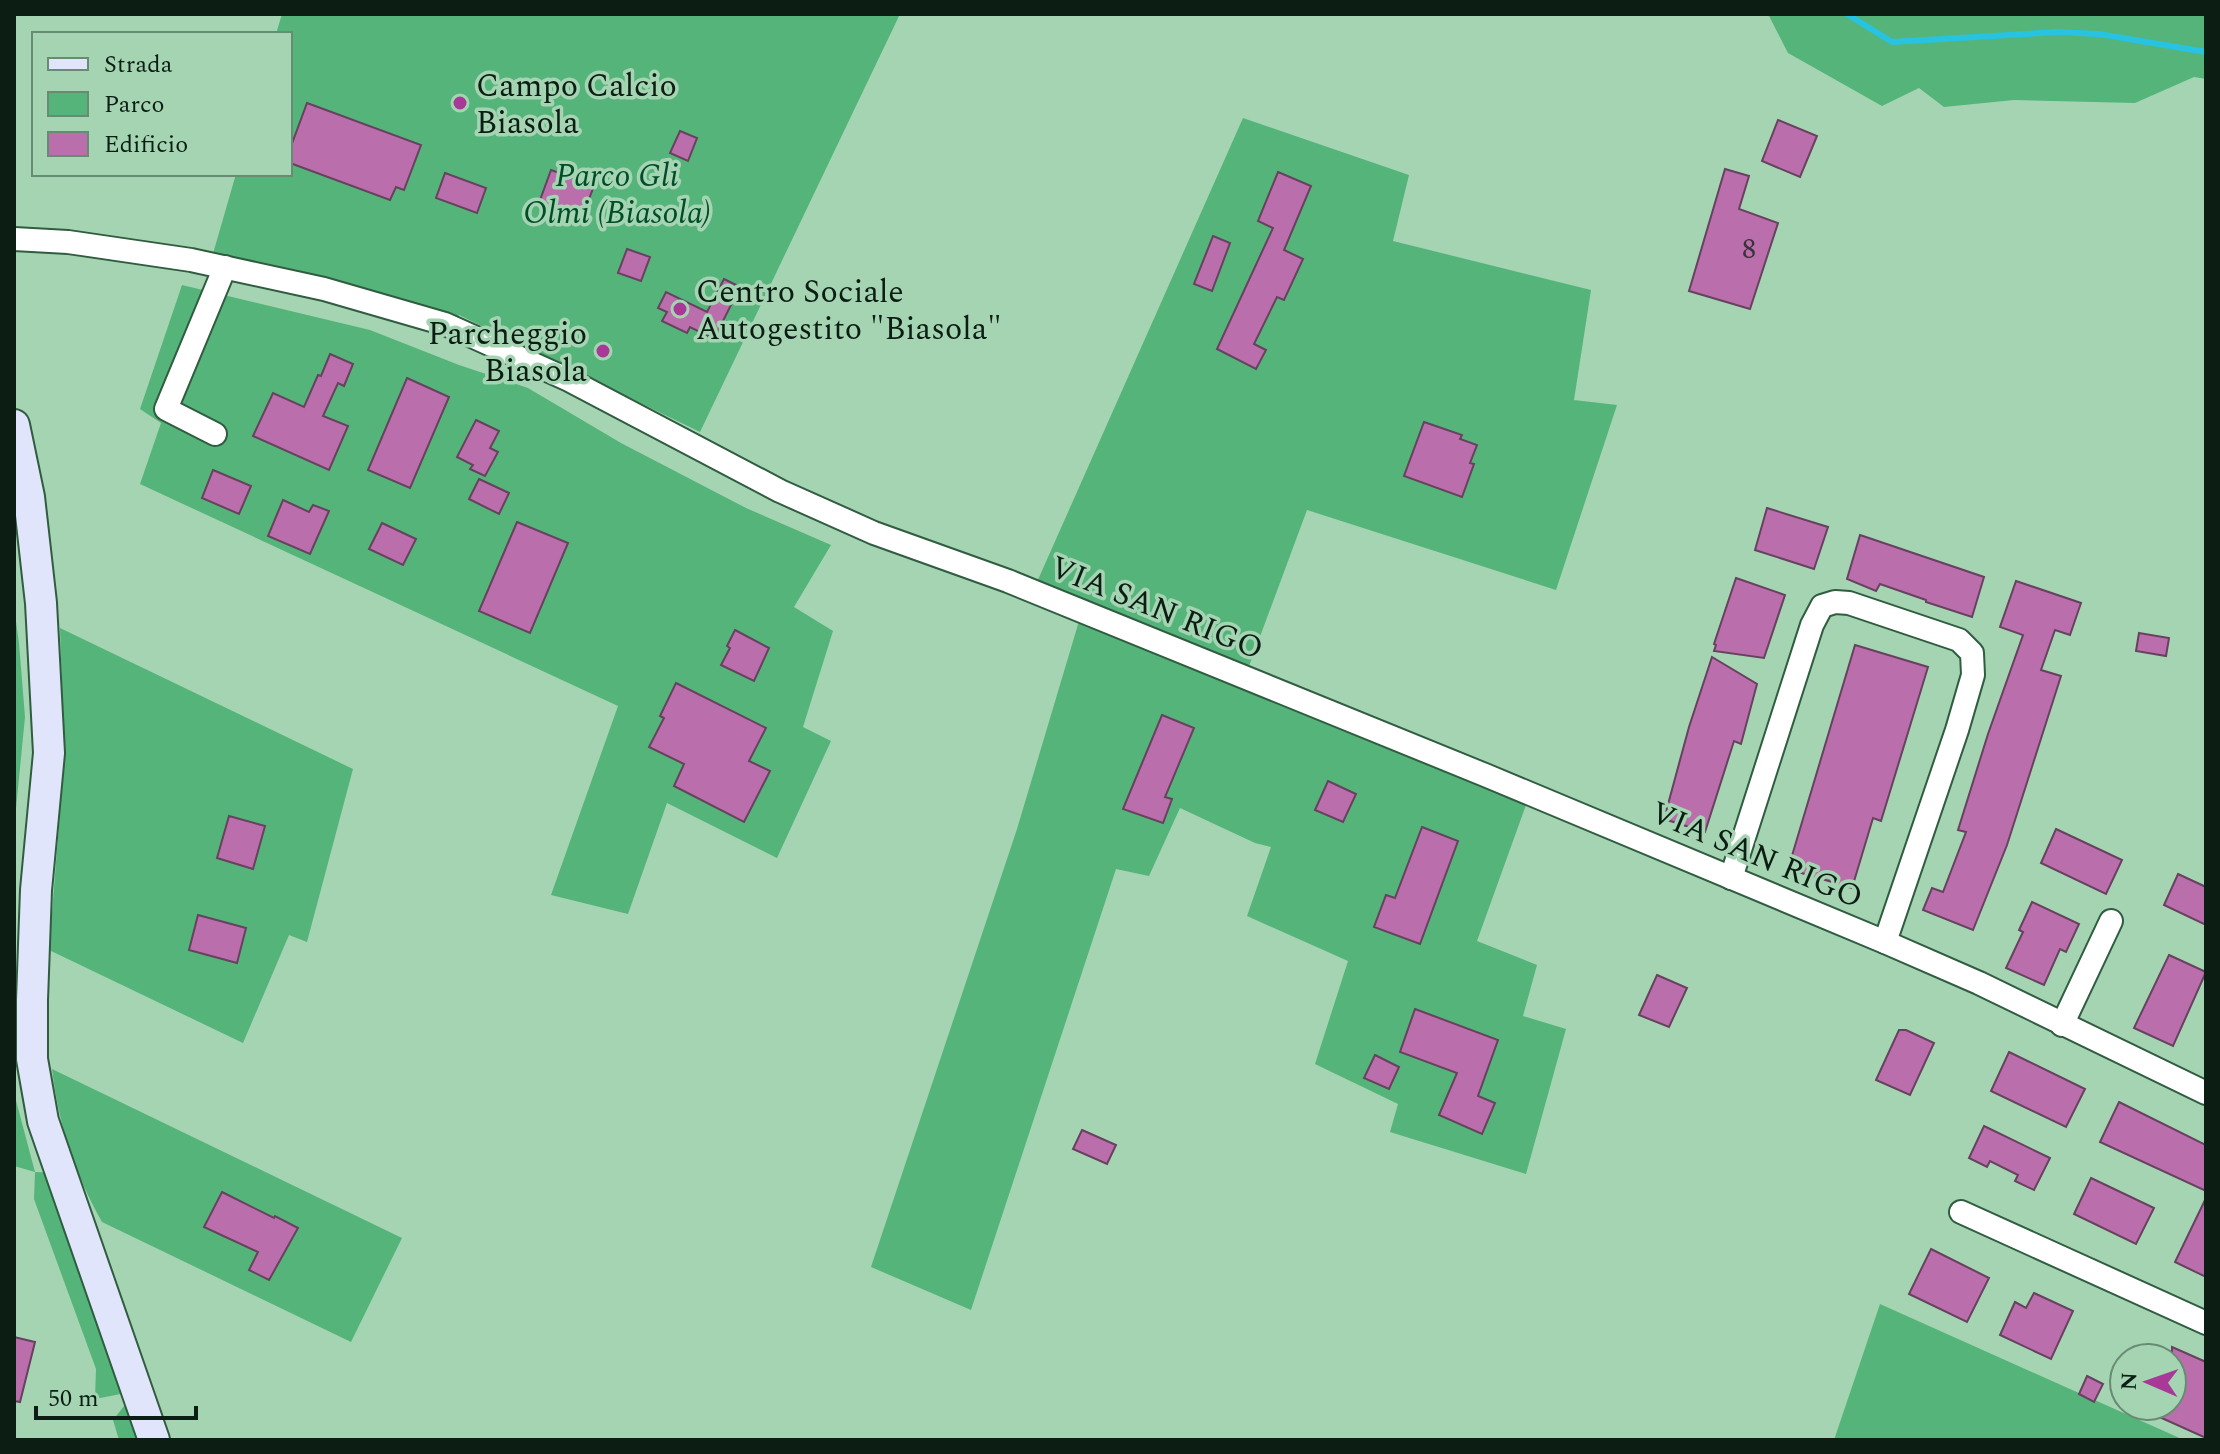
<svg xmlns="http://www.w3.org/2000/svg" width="2220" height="1454" font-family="Spectral,serif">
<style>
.green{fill:#55b479}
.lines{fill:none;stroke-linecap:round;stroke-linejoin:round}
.stream{stroke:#28c3e0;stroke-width:6}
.building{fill:#bb6eac;stroke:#67425f;stroke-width:2}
.street-casing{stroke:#305c40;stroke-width:26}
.secondary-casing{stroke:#305c40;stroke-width:34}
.street{stroke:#fff;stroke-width:22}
.secondary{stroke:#e0e5fb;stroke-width:30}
.poi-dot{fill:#a83997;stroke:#a5d4b3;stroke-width:3}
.labels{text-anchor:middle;stroke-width:7;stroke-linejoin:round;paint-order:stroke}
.number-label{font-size:28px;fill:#383239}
.poi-label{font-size:32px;fill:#0c1e13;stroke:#a5d4b3;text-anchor:start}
.park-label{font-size:32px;font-style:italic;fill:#004e28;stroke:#a5d4b3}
.street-label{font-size:32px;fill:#0c1e13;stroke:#a5d4b3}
</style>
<rect width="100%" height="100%" fill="#a5d4b3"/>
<g class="green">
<path d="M282,14h618l-200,418 -241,-117 -5,12 -244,-63 26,-90h54v-140h-14z"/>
<path d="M1768,14h438v65l-12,-2 -59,26 -121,-3 -70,7 -25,-19 -37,18 -94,-53z"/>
<path d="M1243,118l166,57 -16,66 198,49 -17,110 43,5 -61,185 -249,-80 -62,167 285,117 -53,147 60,24 -14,51 43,13 -40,145 -136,-42 8,-28 -83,-40 33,-103 -101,-45 24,-69 -16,-4 -75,-35 -31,68 -33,-7 -145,441 -100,-43 146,-438 65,-218 -49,-20z"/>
<path d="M182,285l188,45 89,35 69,23 93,55 125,65 85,37 -37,62 39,24 -30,96 28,14 -54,117 -110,-55 -39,111 -77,-19 67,-189 -478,-222 21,-61 -21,-14z"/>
<path d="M14,607l5,36 6,74 -11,112z"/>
<path d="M60,628l293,141 -46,173 -18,-7 -46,108 -194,-93 12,-150 2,-81z"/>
<path d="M52,1069l350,169 -51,104 -249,-120c-28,-50 -43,-96 -50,-153z"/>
<path d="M14,1093l21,79 27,1 96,267h-39l-6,-20 23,-29 -41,8 1,-30 -62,-170 1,-27 -21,-6z"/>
<path d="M1880,1304l304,136h-350z"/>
</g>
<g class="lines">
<path class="stream" d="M1847,14l45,28 166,-10 41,2 107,18"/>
</g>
<g class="building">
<path d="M307,103l114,42 -17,45 -8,-3 -6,13 -100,-37v-14z"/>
<path d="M1778,120l39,16 -17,41 -38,-16z"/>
<path d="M680,131l17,7 -9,23 -18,-8z"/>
<path d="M1725,169l24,7 -10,33 39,14 -28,86 -61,-18z"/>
<path d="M551,170l43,16 -13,33 -42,-16z"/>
<path d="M1278,172l33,14 -27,64 19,9 -19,41 -7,-3 -23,47 12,6 -10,19 -39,-20 56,-121 -15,-7z"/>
<path d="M445,173l41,15 -9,25 -41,-15z"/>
<path d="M1213,236l17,7 -18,48 -18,-7z"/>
<path d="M627,249l23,8 -9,24 -23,-8z"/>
<path d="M724,279l16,8 -26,52 -24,-12 -3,6 -25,-12 5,-9 -9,-4 8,-16 41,20z"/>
<path d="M330,354l23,10 -9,22 -6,-3 -15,33 25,10 -19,44 -76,-34 20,-43 31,14 14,-32 3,1z"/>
<path d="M407,378l42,19 -39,91 -42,-18z"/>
<path d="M476,420l23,11 -9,17 8,4 -13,24 -15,-7 3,-4 -16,-8z"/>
<path d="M1424,422l38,13 -2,4 17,6 -7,18 4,1 -12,33 -58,-21z"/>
<path d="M213,470l38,16 -12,28 -37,-16z"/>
<path d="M479,479l30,14 -10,21 -30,-15z"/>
<path d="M283,500l26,12 4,-7 16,6 -19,43 -42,-18z"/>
<path d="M1767,508l61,19 -14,42 -59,-19z"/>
<path d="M517,522l51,21 -38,90 -51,-22z"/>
<path d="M382,523l34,16 -13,26 -34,-16z"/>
<path d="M1860,535l124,42 -12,40 -46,-15v-2l-46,-16 -4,7 -29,-12z"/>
<path d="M1736,578l49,17 -21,63 -50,-7 2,-6 -2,-1z"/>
<path d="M2016,581l65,22 -11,32 -15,-5 -14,40 20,6 -54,169 -34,85 -50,-20 9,-22 11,4 23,-60 -8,-2 30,-96 35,-99 -23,-8z"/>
<path d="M735,630l34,18 -15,33 -33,-16 9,-17 -3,-2z"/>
<path d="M2139,633l30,5 -3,18 -30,-5z"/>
<path d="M1855,645l73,22 -47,154 -8,-3 -21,70 -64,-19z"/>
<path d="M1712,657l45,27 -16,60 -7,-3 -29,91 -41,-13 25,-92z"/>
<path d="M676,683l90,45 -17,33 21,10 -26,51 -70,-36 10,-22 -35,-17 15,-29 -4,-2z"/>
<path d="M1162,715l32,13 -29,69 7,2 -9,24 -40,-14z"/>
<path d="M1328,781l28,13 -13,28 -28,-12z"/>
<path d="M229,816l36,10 -12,43 -36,-11z"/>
<path d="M1422,827l36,14 -38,103 -46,-17 12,-32 9,3z"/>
<path d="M2056,829l66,31 -16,34 -65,-31z"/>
<path d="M2178,874l28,13v38l-42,-20z"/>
<path d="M2032,902l47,22 -13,28 -6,-3 -16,36 -38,-17 17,-36 -4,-2z"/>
<path d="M198,915l48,13 -9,35 -48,-13z"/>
<path d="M2169,955l37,17 -33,74 -39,-18z"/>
<path d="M1657,975l30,13 -18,39 -30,-12z"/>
<path d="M1415,1009l83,31 -20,56 17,7 -13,31 -43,-19 18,-42 -57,-21z"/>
<path d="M1899,1030h7l28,13 -24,52 -34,-15z"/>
<path d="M2009,1052l76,37 -19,38 -75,-36z"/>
<path d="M1375,1055l24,12 -10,22 -25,-11z"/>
<path d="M2119,1102l87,43v46l-106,-49z"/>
<path d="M1984,1126l66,32 -16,32 -19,-9 3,-6 -28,-14 -3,6 -18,-9z"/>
<path d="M1082,1130l34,15 -9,19 -34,-15z"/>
<path d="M2091,1178l63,30 -18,36 -62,-30z"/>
<path d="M222,1192l52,26 1,-2 23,12 -29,52 -20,-10 9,-18 -54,-25z"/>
<path d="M2206,1198v79l-31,-15z"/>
<path d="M1931,1249l58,29 -22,44 -58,-28z"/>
<path d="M2034,1293l39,18 -22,48 -51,-24 15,-33 11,6z"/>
<path d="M14,1337l21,5 -15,60 -6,-1z"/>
<path d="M2172,1347l34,15v76l-71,-32h37z"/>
<path d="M2087,1376l16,8 -9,18 -15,-8z"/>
</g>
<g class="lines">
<g class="street-casing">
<g id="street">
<path d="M14,239l54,3 123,18 133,29 121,35 124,56 211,111 94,42 134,48 477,194 400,167 94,41 227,110"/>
<path d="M215,434l-49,-25 59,-142"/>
<path d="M1731,878l81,-253 10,-19 13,-4 14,1 110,37 13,13 1,22 -16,55 -72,212"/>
<path d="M2062,1025l49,-104"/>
<path d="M1961,1212l245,111"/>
</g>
</g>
<g class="secondary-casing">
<path id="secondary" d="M14,425l15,72 12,106 8,150 -13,137 -4,110v59l11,62 111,319"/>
</g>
<use href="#street" class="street"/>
<use href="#secondary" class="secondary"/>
</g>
<g class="poi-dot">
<circle cx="460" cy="103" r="8"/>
<circle cx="680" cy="309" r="8"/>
<circle cx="603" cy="351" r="8"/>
</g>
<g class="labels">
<g class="number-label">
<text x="1749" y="258">8</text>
</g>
<g class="poi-label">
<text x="476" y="96">Campo Calcio<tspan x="476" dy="37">Biasola</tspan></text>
<text x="696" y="302">Centro Sociale<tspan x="696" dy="37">Autogestito "Biasola"</tspan></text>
<text x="587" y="344" text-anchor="end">Parcheggio<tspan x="587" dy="37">Biasola</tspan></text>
</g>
<g class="park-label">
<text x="617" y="186">Parco Gli<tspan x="617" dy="37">Olmi (Biasola)</tspan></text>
</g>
<g class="street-label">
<text transform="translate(1157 607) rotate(22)" y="11">VIA SAN RIGO</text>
<text transform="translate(1757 854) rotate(23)" y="11">VIA SAN RIGO</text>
</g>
</g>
<rect width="2220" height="1454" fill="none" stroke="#0c1e13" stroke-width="32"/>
<rect x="32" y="32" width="260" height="144" fill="#a5d4b3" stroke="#688b73" stroke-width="2"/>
<rect x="48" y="58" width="40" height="12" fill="#e0e5fb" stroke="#688b73" stroke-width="2"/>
<text x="104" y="72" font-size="24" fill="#0c1e13">Strada</text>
<rect x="48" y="92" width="40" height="24" fill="#55b479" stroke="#688b73" stroke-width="2"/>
<text x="104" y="112" font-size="24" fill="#0c1e13">Parco</text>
<rect x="48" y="132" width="40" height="24" fill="#bb6eac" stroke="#688b73" stroke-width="2"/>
<text x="104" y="152" font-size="24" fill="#0c1e13">Edificio</text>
<g transform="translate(2148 1382) rotate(272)"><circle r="38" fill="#a5d4b3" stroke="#688b73" stroke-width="2"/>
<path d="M0-6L14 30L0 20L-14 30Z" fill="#a83997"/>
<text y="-12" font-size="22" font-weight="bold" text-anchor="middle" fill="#0c1e13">N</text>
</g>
<path d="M36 1406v12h160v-12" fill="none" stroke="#0c1e13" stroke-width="4"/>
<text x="48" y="1406" font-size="24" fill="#0c1e13" stroke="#a5d4b3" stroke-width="6" paint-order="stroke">50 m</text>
</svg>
